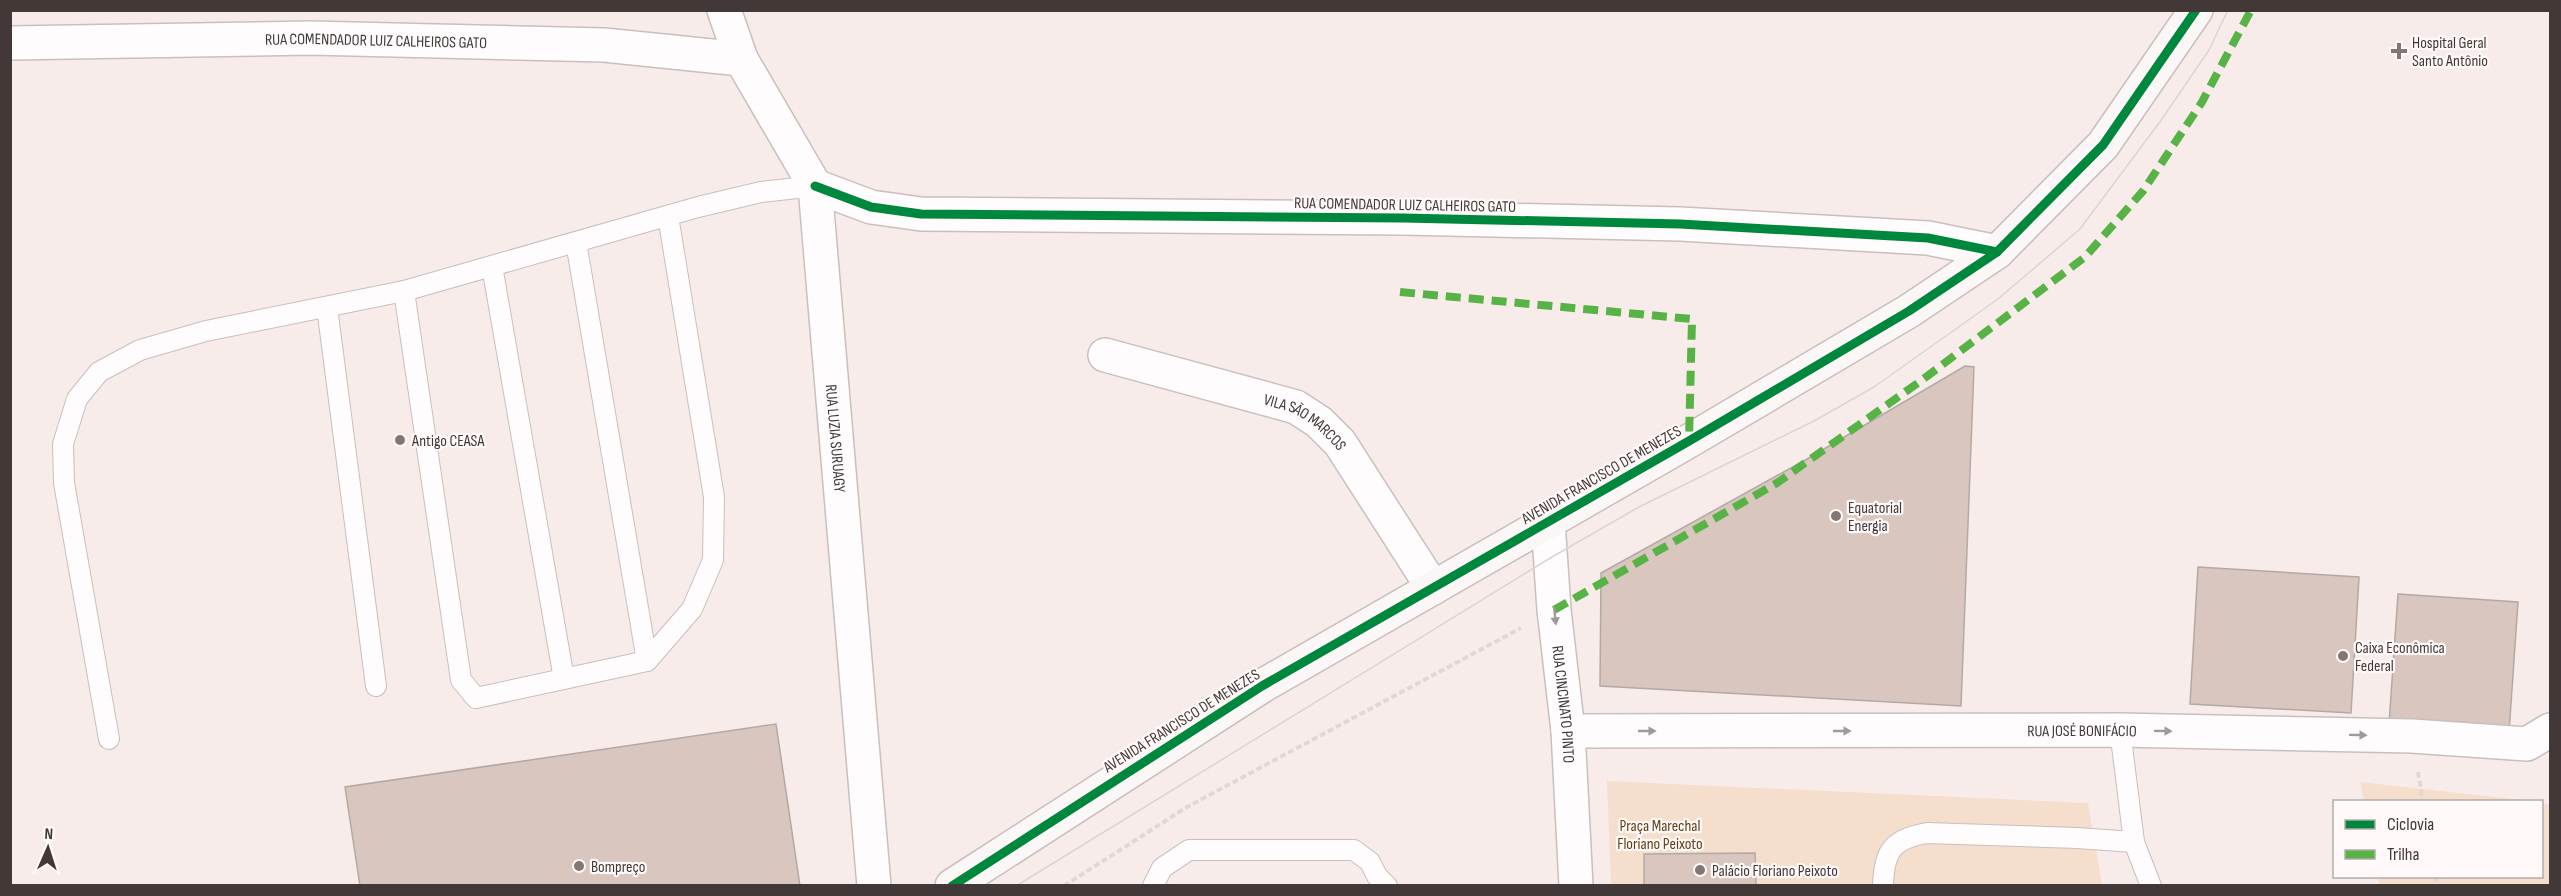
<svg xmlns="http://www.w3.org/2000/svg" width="2561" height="896" font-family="'Sofia Sans Condensed',sans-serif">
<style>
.green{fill:#f6decc}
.building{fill:#d9c6bf;stroke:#b2a9a6;stroke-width:1.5}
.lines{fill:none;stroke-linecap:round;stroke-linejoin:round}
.lane-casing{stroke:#c9bfbe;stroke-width:22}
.street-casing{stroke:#c9bfbe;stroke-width:36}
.secondary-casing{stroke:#c9bfbe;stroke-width:36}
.path{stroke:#ddd9d9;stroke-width:4;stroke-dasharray:6 3;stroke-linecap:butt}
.lane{stroke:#fefcfc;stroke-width:20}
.street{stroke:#fefcfc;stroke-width:33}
.secondary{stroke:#fbf7f7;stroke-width:33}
.tram{stroke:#d9d5d5;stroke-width:1.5}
.quiet{stroke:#57b346;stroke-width:8;stroke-dasharray:15 8;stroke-linecap:butt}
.cycleway-casing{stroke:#fffaf9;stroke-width:13}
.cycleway{stroke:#00873e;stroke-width:9}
.oneway{fill:#a09a9a}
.poi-dot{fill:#827776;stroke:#fffaf9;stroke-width:2}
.labels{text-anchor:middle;stroke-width:4.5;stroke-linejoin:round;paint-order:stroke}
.street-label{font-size:16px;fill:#423837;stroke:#fffaf9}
.poi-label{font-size:16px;fill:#423837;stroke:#fffaf9;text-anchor:start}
.park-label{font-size:16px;fill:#613d13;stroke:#fffaf9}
</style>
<rect width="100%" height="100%" fill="#f8eceb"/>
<g class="green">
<path d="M1607,781l481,22 14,82h-491z"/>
<path d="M2360,782l171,19h-167z"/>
<path d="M2542,803l8,1v81h-170l-2,-8 164,-1z"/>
</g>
<g class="building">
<path d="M1965,366l9,1 -13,339 -361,-20 1,-113 206,-114z"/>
<path d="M2198,567l161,10 -8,136 -161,-9z"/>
<path d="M2398,594l120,8 -9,131 -120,-9z"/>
<path d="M776,724l24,162h-440l-15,-99z"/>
<path d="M1755,853l1,33h-112v-32z"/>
</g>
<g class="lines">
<g class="lane-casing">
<g id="lane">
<path d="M576,242l71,419"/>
<path d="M492,266l72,413"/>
<path d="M404,291l57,389 15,18 171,-37 45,-52 21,-49 1,-63 -46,-281"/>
<path d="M327,307l49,379"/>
<path d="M2120,730l14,112 17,44"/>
<path d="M109,739l-45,-256 -1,-39 14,-45 22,-27 41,-22 66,-19 198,-40 294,-84 63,-15 54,-6"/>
<path d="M1153,886l9,-18 27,-18h165l16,12 7,14 10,10"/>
<path d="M1883,886c1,-35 9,-47 44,-53l150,5 57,4"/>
</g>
</g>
<g class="street-casing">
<g id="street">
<path id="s1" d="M724,10l17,49 74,127 59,700"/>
<path id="s2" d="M10,43l300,-5 294,7 137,14"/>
<path d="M815,186l56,21 50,7 482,4 277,6 248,14 69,14"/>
<path id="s3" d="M1105,355l191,52 23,15 21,21 93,145"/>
<path id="s4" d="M1548,522l6,88 14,121 8,155"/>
<path id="s5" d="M1568,731l552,-1 292,6 115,8 23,-14"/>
</g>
</g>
<g class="secondary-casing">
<path id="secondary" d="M952,886l310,-200 427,-245 220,-130 88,-59 106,-107 93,-135"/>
</g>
<g class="path">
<path d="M2418,772l5,30"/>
<path d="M2435,876l2,10"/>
<path d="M1064,886l123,-79 334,-179"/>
</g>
<use href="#lane" class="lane"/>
<use href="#street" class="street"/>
<use href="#secondary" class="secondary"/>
<path class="tram" d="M1016,886l536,-329 87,-50 175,-86 60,-34 124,-88 82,-70 82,-110 47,-69 19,-40"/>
<g class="quiet">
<path d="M1400,292l292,27 -3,122"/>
<path d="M1554,610l223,-127 145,-103 163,-123 58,-66 59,-89 49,-92"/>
</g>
<g class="cycleway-casing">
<g id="cycleway">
<path d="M815,186l56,21 50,7 482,4 277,6 248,14 69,14"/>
<path d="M952,886l310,-200 427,-245 220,-130 88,-59 106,-107 93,-135"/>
</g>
</g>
<use href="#cycleway" class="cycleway"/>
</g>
<defs><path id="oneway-solid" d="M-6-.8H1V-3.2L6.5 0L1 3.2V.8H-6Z" transform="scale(1.5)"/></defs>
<g class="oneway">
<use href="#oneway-solid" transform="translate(1555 616) rotate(84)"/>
<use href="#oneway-solid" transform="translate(1647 731)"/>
<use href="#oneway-solid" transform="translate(1842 731)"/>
<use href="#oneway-solid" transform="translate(2163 731) rotate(1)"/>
<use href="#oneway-solid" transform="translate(2358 735) rotate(1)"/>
</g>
<g class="poi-dot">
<path d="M2396 42h6v6h6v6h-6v6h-6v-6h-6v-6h6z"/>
<circle cx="400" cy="440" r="6"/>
<circle cx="1836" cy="516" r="6"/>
<circle cx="2343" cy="656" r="6"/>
<circle cx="579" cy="866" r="6"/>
<circle cx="1700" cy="870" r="6"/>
</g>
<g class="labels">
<g class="street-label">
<text dy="6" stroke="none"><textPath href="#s2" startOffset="366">RUA COMENDADOR LUIZ CALHEIROS GATO</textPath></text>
<text transform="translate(1405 204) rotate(1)" y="6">RUA COMENDADOR LUIZ CALHEIROS GATO</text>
<text dy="6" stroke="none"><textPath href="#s3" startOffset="213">VILA SÃO MARCOS</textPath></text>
<text dy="6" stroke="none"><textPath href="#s1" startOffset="452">RUA LUZIA SURUAGY</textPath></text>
<text transform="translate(1601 474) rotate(-30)" y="6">AVENIDA FRANCISCO DE MENEZES</text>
<text dy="6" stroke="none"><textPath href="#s4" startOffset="183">RUA CINCINATO PINTO</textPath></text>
<text transform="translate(1181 720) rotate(-32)" y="6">AVENIDA FRANCISCO DE MENEZES</text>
<text dy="6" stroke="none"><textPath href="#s5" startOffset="514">RUA JOSÉ BONIFÁCIO</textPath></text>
</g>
<g class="poi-label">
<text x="2412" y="48">Hospital Geral<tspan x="2412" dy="18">Santo Antônio</tspan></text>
<text x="412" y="446">Antigo CEASA</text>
<text x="1848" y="513">Equatorial<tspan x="1848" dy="18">Energia</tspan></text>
<text x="2355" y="653">Caixa Econômica<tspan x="2355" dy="18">Federal</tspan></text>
<text x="591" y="872">Bompreço</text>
<text x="1712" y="876">Palácio Floriano Peixoto</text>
</g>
<g class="park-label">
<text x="1660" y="831">Praça Marechal<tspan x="1660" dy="18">Floriano Peixoto</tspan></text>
</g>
</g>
<rect width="2561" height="896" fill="none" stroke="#423837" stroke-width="24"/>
<rect x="2333" y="800" width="210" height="78" fill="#fffaf9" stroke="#b3acab" stroke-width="1.5"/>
<rect x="2345" y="820" width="30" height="9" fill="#00873e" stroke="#b3acab" stroke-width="1.5"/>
<text x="2387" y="830" font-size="18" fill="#423837">Ciclovia</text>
<rect x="2345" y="850" width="30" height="9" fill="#57b346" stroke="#b3acab" stroke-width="1.5"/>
<text x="2387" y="860" font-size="18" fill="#423837">Trilha</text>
<g transform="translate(48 848) rotate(3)" stroke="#fffaf9" stroke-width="4.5" paint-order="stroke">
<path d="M0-4.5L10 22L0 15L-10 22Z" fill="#423837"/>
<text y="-9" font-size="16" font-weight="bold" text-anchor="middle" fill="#423837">N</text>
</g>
</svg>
